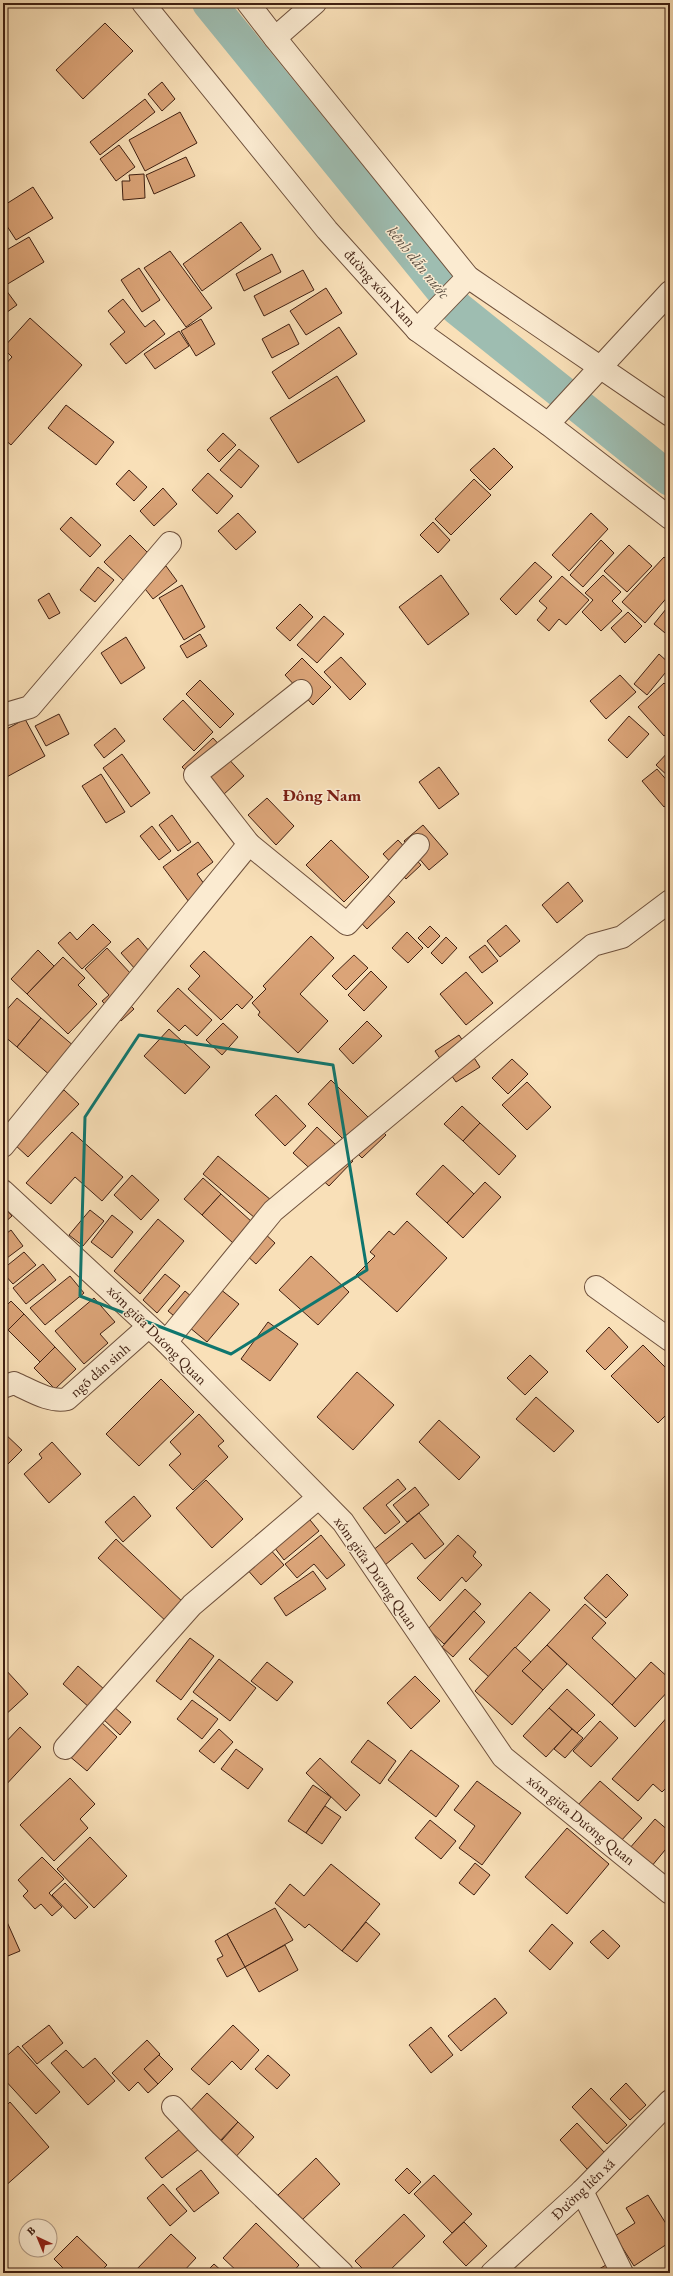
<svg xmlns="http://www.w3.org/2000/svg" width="673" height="2276" font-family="'EB Garamond',serif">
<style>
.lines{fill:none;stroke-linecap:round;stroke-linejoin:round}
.canal{stroke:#9ebdb1;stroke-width:34}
.building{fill:#dba478;stroke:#402012}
.minor-casing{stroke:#6e503c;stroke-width:24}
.minor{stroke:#fbebd1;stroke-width:22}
.marked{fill:none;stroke:#0f766e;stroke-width:3;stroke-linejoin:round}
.labels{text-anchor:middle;stroke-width:3;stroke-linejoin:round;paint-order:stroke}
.street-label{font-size:15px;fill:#402012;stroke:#fbebd1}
.water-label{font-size:16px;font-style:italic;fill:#5c4f42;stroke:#fbebd1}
.quarter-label{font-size:17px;font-weight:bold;fill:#7a1f14;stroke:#fbebd1}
</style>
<rect width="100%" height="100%" fill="#f9e0b8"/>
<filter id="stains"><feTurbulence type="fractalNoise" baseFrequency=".005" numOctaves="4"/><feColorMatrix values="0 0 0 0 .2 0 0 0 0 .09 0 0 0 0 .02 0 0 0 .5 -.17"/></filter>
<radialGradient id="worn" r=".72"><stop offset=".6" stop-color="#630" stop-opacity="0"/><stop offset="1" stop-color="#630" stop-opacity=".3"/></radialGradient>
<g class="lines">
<path class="canal" d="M209,3l248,305 213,171"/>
</g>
<g class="building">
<path d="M105,23l28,28 -50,48 -27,-29z"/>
<path d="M162,82l13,17 -13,12 -14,-17z"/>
<path d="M145,99l10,13 -55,43 -10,-13z"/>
<path d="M180,112l17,31 -52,28 -16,-31z"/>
<path d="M119,145l16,22 -19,14 -16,-22z"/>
<path d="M186,157l9,19 -41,18 -8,-19z"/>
<path d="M144,174l1,24 -22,2 -1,-19h8l-1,-6z"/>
<path d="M33,187l20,31 -37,22 -13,-20v-14z"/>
<path d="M241,222l20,27 -59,42 -19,-27z"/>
<path d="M29,237l15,25 -38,23 -3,-6v-27z"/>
<path d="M170,251l42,57 -26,19 -42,-59z"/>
<path d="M272,254l9,18 -37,19 -8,-17z"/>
<path d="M139,268l21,32 -18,12 -21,-32z"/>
<path d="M303,270l11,20 -50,26 -10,-20z"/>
<path d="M3,286l14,19 -14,10z"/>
<path d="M326,288l16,25 -36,22 -16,-24z"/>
<path d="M123,299l22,28 9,-7 11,14 -39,30 -16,-20 15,-12 -17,-21z"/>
<path d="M30,318l52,47 -71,80 -8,-7v-71l9,-10 -9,-9z"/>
<path d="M201,319l14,25 -19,12 -15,-25z"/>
<path d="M289,324l10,20 -27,14 -10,-19z"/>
<path d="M339,327l18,27 -68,45 -17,-27z"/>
<path d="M179,331l10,15 -34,23 -11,-15z"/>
<path d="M337,376l28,45 -67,42 -28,-45z"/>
<path d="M66,405l48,37 -18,23 -48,-37z"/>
<path d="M223,433l13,12 -17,17 -12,-12z"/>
<path d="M494,448l19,19 -23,23 -20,-20z"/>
<path d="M239,449l20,17 -18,22 -21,-18z"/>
<path d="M129,470l18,17 -13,14 -18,-17z"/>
<path d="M208,473l25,23 -16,18 -25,-24z"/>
<path d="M474,479l17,16 -40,40 -16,-16z"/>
<path d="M163,488l14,16 -23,22 -14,-15z"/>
<path d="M238,513l18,19 -20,18 -18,-19z"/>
<path d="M591,513l17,16 -39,42 -17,-16z"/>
<path d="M71,517l30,28 -11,12 -30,-28z"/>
<path d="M433,522l17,18 -12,13 -18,-18z"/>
<path d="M130,535l19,19 -25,27 -20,-19z"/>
<path d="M601,540l13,13 -31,34 -13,-12z"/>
<path d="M629,545l23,21 -25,26 -23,-21z"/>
<path d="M664,557l6,5v32l-25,29 -23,-21z"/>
<path d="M535,562l17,15 -36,38 -16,-16z"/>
<path d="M166,566l11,15 -24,18 -11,-14z"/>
<path d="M98,567l16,13 -19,22 -15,-12z"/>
<path d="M441,575l28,39 -41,31 -29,-38z"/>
<path d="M603,575l18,17 -9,9 10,10 -21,20 -19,-19 11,-12 -8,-7z"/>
<path d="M562,576l27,24 -23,25 -7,-6 -10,12 -12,-11 10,-12 -8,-7z"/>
<path d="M182,585l23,42 -21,13 -25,-42z"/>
<path d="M49,593l11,20 -11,6 -11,-19z"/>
<path d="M300,604l13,13 -23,24 -14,-13z"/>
<path d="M670,604v33l-16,-13z"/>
<path d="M628,612l14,14 -17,17 -14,-15z"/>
<path d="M324,616l20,18 -27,29 -20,-18z"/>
<path d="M200,634l7,12 -20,12 -7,-12z"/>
<path d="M126,637l19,31 -24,16 -20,-31z"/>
<path d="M659,654l11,10v3l-23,28 -13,-11z"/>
<path d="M341,657l25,27 -16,16 -26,-28z"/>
<path d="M302,658l29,29 -18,18 -28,-30z"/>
<path d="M620,675l16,17 -30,27 -16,-18z"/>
<path d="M200,680l34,34 -14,14 -34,-34z"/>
<path d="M664,683l6,6v42l-6,5 -26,-29z"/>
<path d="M183,700l30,32 -19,19 -31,-32z"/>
<path d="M59,714l10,20 -23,12 -11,-20z"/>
<path d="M629,716l20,18 -22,24 -19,-18z"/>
<path d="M25,719l20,37 -42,23v-48z"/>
<path d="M115,728l10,13 -21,17 -10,-13z"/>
<path d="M213,738l11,12 -30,29 -12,-12z"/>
<path d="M670,750v28l-14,-13z"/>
<path d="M122,754l28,39 -19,14 -28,-39z"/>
<path d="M226,756l18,20 -31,28 -18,-21z"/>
<path d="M439,767l20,27 -20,15 -20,-27z"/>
<path d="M657,769l13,15v18l-6,5 -22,-26z"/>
<path d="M101,774l24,38 -19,11 -24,-37z"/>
<path d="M267,798l27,28 -18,19 -28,-30z"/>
<path d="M172,815l19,27 -13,9 -19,-26z"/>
<path d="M423,825l25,29 -19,16 -25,-29z"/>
<path d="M152,826l19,25 -12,9 -19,-24z"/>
<path d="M331,840l38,37 -25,25 -38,-37z"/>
<path d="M398,840l23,25 -15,14 -23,-25z"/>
<path d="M198,842l15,20 -16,12 10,14 -18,14 -26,-35z"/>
<path d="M568,882l15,19 -26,22 -15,-18z"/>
<path d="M380,887l15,15 -28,27 -14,-15z"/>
<path d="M93,924l18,18 -29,27 -24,-26 12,-11 7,8z"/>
<path d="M506,925l14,16 -20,16 -13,-16z"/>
<path d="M430,926l10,10 -12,12 -10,-10z"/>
<path d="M407,932l16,16 -15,15 -16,-15z"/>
<path d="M311,936l23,22 -34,36 28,27 -30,32 -40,-38 2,-3 -8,-9 14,-14 -3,-3z"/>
<path d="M446,937l11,11 -15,16 -11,-11z"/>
<path d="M138,938l22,26 -17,14 -22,-25z"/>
<path d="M485,945l13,16 -16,12 -13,-16z"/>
<path d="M107,948l36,39 -16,15 7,7 -13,12 -19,-20 7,-6 -24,-26z"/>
<path d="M38,950l16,16 -27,28 -16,-15z"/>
<path d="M204,951l49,46 -11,12 -5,-5 -16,16 -33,-31 12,-13 -10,-10z"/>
<path d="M354,955l14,13 -22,22 -14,-14z"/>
<path d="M63,957l22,21 -7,7 19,19 -29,30 -41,-40z"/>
<path d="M371,971l16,16 -23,24 -16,-16z"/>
<path d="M466,972l27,31 -27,22 -26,-31z"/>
<path d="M178,988l34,32 -15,16 -12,-11 -6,6 -22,-20z"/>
<path d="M17,998l24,20 -24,29 -14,-12v-21z"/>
<path d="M41,1018l34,29 -24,29 -34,-29z"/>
<path d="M367,1021l15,15 -29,28 -14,-15z"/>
<path d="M223,1023l15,14 -16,18 -16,-15z"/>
<path d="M169,1029l41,38 -25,27 -41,-38z"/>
<path d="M459,1035l12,18 -24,16 -12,-18z"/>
<path d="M471,1053l9,14 -24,15 -9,-13z"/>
<path d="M512,1059l16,15 -20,20 -16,-16z"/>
<path d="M331,1080l55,55 -24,23 -54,-54z"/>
<path d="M527,1082l24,25 -24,23 -25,-25z"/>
<path d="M64,1090l15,14 -51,53 -15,-14z"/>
<path d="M276,1095l30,31 -21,20 -30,-31z"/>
<path d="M462,1106l18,17 -17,18 -19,-17z"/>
<path d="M480,1123l36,33 -17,19 -36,-34z"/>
<path d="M317,1127l36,34 -24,25 -36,-33z"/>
<path d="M72,1132l51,45 -21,24 -27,-24 -24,27 -25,-21z"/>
<path d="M218,1156l53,44 -16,18 -52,-44z"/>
<path d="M443,1165l31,29 -27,29 -31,-29z"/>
<path d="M132,1175l27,25 -18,20 -27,-25z"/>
<path d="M203,1178l18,16 -19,21 -18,-16z"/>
<path d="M485,1182l16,15 -38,41 -16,-15z"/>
<path d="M221,1194l31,28 -19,21 -31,-28z"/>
<path d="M3,1206l9,10 -9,8z"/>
<path d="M90,1210l14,11 -21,25 -14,-11z"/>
<path d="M112,1215l21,17 -21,26 -21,-16z"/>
<path d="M158,1219l26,22 -44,53 -26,-23z"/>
<path d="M407,1221l40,37 -50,54 -41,-37 19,-19 -5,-4 19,-21 5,4z"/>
<path d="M252,1222l23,21 -19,21 -23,-21z"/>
<path d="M11,1230l12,16 -16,12 -4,-5v-17z"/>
<path d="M24,1252l12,13 -23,19 -10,-11v-4z"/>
<path d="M311,1256l38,36 -31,33 -39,-35z"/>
<path d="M43,1264l13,16 -30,24 -13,-16z"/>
<path d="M165,1274l15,12 -23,27 -14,-13z"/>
<path d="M70,1276l14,17 -39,32 -15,-17z"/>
<path d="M3,1282l5,7 -5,4z"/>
<path d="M220,1289l19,15 -32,38 -18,-15z"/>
<path d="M185,1291l15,13 -16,20 -16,-13z"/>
<path d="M94,1298l21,24 -15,12 8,9 -24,21 -29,-33z"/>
<path d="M11,1301l13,13 -16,16 -5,-6v-15z"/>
<path d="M24,1314l31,33 -15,15 -32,-32z"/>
<path d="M268,1322l30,22 -28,37 -29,-22z"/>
<path d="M609,1327l19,20 -23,23 -19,-19z"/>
<path d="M643,1345l27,27v39l-12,12 -47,-47z"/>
<path d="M55,1347l21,22 -21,20 -21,-21z"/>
<path d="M530,1355l18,17 -23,23 -18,-17z"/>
<path d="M357,1372l37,33 -41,45 -36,-33z"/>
<path d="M161,1379l33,33 -55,54 -33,-32z"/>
<path d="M536,1397l38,34 -20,21 -38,-33z"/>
<path d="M199,1414l25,27 -6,5 10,11 -35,33 -24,-25 12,-11 -11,-12z"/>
<path d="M439,1420l41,37 -21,23 -40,-38z"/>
<path d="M3,1432l19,18 -19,19z"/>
<path d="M52,1442l29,32 -32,29 -25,-29 18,-16 -3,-4z"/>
<path d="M398,1479l8,10 -20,16 14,17 -15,12 -22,-26z"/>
<path d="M206,1480l37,39 -31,29 -36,-40z"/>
<path d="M415,1487l14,18 -22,17 -14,-17z"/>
<path d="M134,1496l17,20 -28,26 -18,-20z"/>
<path d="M419,1513l25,31 -19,15 -13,-16 -27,22 -13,-14z"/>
<path d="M306,1515l13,16 -35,29 -13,-17z"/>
<path d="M321,1535l24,30 -18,14 -13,-15 -17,14 -12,-14z"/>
<path d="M458,1535l18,17 -3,4 9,9 -16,17 -4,-5 -22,24 -23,-23z"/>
<path d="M116,1539l69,65 -17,19 -70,-65z"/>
<path d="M268,1547l16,18 -23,20 -16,-18z"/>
<path d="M313,1571l13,18 -40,27 -12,-18z"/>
<path d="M607,1574l21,21 -22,23 -22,-20z"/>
<path d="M465,1589l16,15 -37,40 -16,-15z"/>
<path d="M530,1592l20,18 -61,67 -20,-18z"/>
<path d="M585,1604l21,19 -14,15 44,41 -24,26 -65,-60z"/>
<path d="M474,1611l11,11 -32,35 -11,-10z"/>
<path d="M190,1638l24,18 -33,44 -25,-19z"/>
<path d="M547,1645l20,19 -24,26 -21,-19z"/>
<path d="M515,1647l16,15 -9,9 21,19 -31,35 -37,-34z"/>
<path d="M219,1659l37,29 -26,33 -37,-29z"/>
<path d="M267,1662l26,20 -16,19 -26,-20z"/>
<path d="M651,1662l19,17v10l-35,38 -23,-22z"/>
<path d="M78,1666l27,24 -15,18 -27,-24z"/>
<path d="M4,1668l24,26 -25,23v-48z"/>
<path d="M415,1676l25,25 -29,28 -24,-26z"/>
<path d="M567,1689l28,26 -18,18 -28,-25z"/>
<path d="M192,1700l26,19 -16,20 -25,-20z"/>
<path d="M113,1706l18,16 -11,13 -18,-17z"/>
<path d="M549,1708l23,21 -26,28 -23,-21z"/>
<path d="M670,1714v70l-8,8 -9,-8 -15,17 -26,-22z"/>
<path d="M99,1720l18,17 -30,34 -19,-16z"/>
<path d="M600,1721l18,17 -27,29 -18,-16z"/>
<path d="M20,1727l21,20 -38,41v-43z"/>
<path d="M219,1729l14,13 -19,21 -15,-12z"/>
<path d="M572,1729l11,9 -18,20 -11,-9z"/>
<path d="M368,1740l28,21 -16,23 -29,-22z"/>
<path d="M236,1749l27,20 -15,20 -27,-20z"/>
<path d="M411,1750l48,36 -23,31 -48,-37z"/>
<path d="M320,1758l40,37 -14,16 -40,-38z"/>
<path d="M70,1778l25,26 -15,15 8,9 -34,33 -34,-36z"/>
<path d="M477,1781l44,32 -39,52 -23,-17 16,-22 -21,-16z"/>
<path d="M600,1781l42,37 -22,24 -42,-37z"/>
<path d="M313,1785l18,12 -25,36 -18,-12z"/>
<path d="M325,1806l16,11 -19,27 -16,-11z"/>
<path d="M655,1819l15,13v12l-19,23 -22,-18z"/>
<path d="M430,1820l26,21 -15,18 -26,-21z"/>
<path d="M567,1828l42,36 -42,50 -42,-37z"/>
<path d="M90,1837l37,39 -33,32 -37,-39z"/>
<path d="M42,1857l22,22 -15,14 13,14 -10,9 -11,-12 -6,5 -12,-13 5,-5 -10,-11z"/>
<path d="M475,1863l15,12 -16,20 -15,-12z"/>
<path d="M331,1864l49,40 -38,47 -33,-27 -4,4 -30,-25 15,-19 14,12z"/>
<path d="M65,1883l23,24 -13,12 -23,-24z"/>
<path d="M275,1908l18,32 -48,27 -18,-33z"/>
<path d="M3,1913l17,38 -17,7z"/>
<path d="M366,1922l14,12 -23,28 -15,-11z"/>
<path d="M552,1924l21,19 -23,27 -21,-19z"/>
<path d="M603,1930l17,16 -12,13 -18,-17z"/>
<path d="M227,1934l18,33 -18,10 -10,-18 6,-3 -8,-15z"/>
<path d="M285,1945l13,25 -39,22 -14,-25z"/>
<path d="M495,1998l12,15 -46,38 -13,-15z"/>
<path d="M49,2025l14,18 -26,21 -15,-18z"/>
<path d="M233,2025l26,25 -18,20 -9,-9 -23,24 -18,-16z"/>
<path d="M431,2027l22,28 -22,18 -22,-28z"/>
<path d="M147,2040l13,14 -16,15 14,15 -10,9 -10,-11 -9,9 -17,-18z"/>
<path d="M18,2046l42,46 -24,22 -33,-36v-19z"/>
<path d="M66,2050l17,18 12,-10 20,23 -27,24 -37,-42z"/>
<path d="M159,2055l14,14 -15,15 -14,-15z"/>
<path d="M268,2055l22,20 -13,14 -22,-20z"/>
<path d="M626,2083l20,22 -16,15 -20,-21z"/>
<path d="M591,2088l36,37 -20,19 -35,-37z"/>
<path d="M207,2093l31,29 -20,21 -31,-29z"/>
<path d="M10,2102l39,45 -46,41v-79z"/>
<path d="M238,2122l16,15 -23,25 -16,-14z"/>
<path d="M577,2123l27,29 -17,17 -27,-29z"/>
<path d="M181,2128l18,21 -37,29 -17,-20z"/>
<path d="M316,2158l24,26 -38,36 -24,-25z"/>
<path d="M407,2168l14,14 -12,12 -14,-14z"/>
<path d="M201,2170l18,23 -25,19 -18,-23z"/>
<path d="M434,2175l38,39 -20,19 -38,-39z"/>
<path d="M163,2184l24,27 -17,15 -23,-28z"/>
<path d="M648,2195l22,35v12l-36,24 -19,-30 20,-13 -9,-15z"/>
<path d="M404,2214l21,22 -38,37h-20l-12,-12z"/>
<path d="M464,2222l23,24 -21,20 -23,-24z"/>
<path d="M256,2223l43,42 -7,8h-53l-16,-15z"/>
<path d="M171,2234l25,24 -14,15h-49z"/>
<path d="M77,2236l30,29 -8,8h-31l-14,-14z"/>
<path d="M214,2264l10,9h-19z"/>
<path d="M606,2265l4,8h-18z"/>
</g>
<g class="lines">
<g class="minor-casing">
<g id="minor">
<path d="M143,3l184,227 90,100 131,94 122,94"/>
<path d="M248,3l27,35 40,-35"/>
<path d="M275,38l193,239 202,138"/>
<path d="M417,330l51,-53"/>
<path d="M548,424l122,-132"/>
<path d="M3,715l27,-8 140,-164"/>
<path d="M249,844l-54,-69 106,-84"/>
<path d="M3,1146l246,-302 98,80 71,-79"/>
<path d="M3,1191l163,151 177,180 160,235 167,136"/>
<path d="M596,1287l74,53"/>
<path d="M166,1342l107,-131 320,-266 29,-8 48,-36"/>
<path d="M3,1387l11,-4c16,7 36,20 53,16l81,-72"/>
<path d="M65,1748l127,-143 126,-107"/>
<path d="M173,2107l33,35 136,131"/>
<path d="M582,2191l40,82"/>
<path d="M492,2273l90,-82 88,-90"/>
</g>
</g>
<use href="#minor" class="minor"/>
</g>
<path class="marked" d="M139,1035l194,30 34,205 -136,84 -151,-58 5,-179z"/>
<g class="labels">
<g class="street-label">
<text transform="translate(380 288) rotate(48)" y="5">đường xóm Nam</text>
<text transform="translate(157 1335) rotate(45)" y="5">xóm giữa Dương Quan</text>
<text transform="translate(100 1370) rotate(-41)" y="5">ngõ dân sinh</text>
<text transform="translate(376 1573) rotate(55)" y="5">xóm giữa Dương Quan</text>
<text transform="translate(581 1820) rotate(39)" y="5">xóm giữa Dương Quan</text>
<text transform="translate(583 2189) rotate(-44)" y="5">Đường liên xã</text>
</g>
<g class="water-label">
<text transform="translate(419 262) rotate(51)" y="6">kênh dẫn nước</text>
</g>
<g class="quarter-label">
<text x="322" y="801">Đông Nam</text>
</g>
</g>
<rect width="673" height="2276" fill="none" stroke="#f9e0b8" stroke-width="16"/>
<rect x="4" y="4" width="665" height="2268" fill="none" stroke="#402012" stroke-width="2"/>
<rect x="8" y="8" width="657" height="2260" fill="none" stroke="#402012"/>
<g transform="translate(38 2238) rotate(316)"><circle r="19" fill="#fbebd1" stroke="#b09a85"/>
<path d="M0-3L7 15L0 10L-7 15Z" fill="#8f2418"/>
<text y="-6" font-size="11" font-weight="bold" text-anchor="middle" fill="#402012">B</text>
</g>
<rect width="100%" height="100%" filter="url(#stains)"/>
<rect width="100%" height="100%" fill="url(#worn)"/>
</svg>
